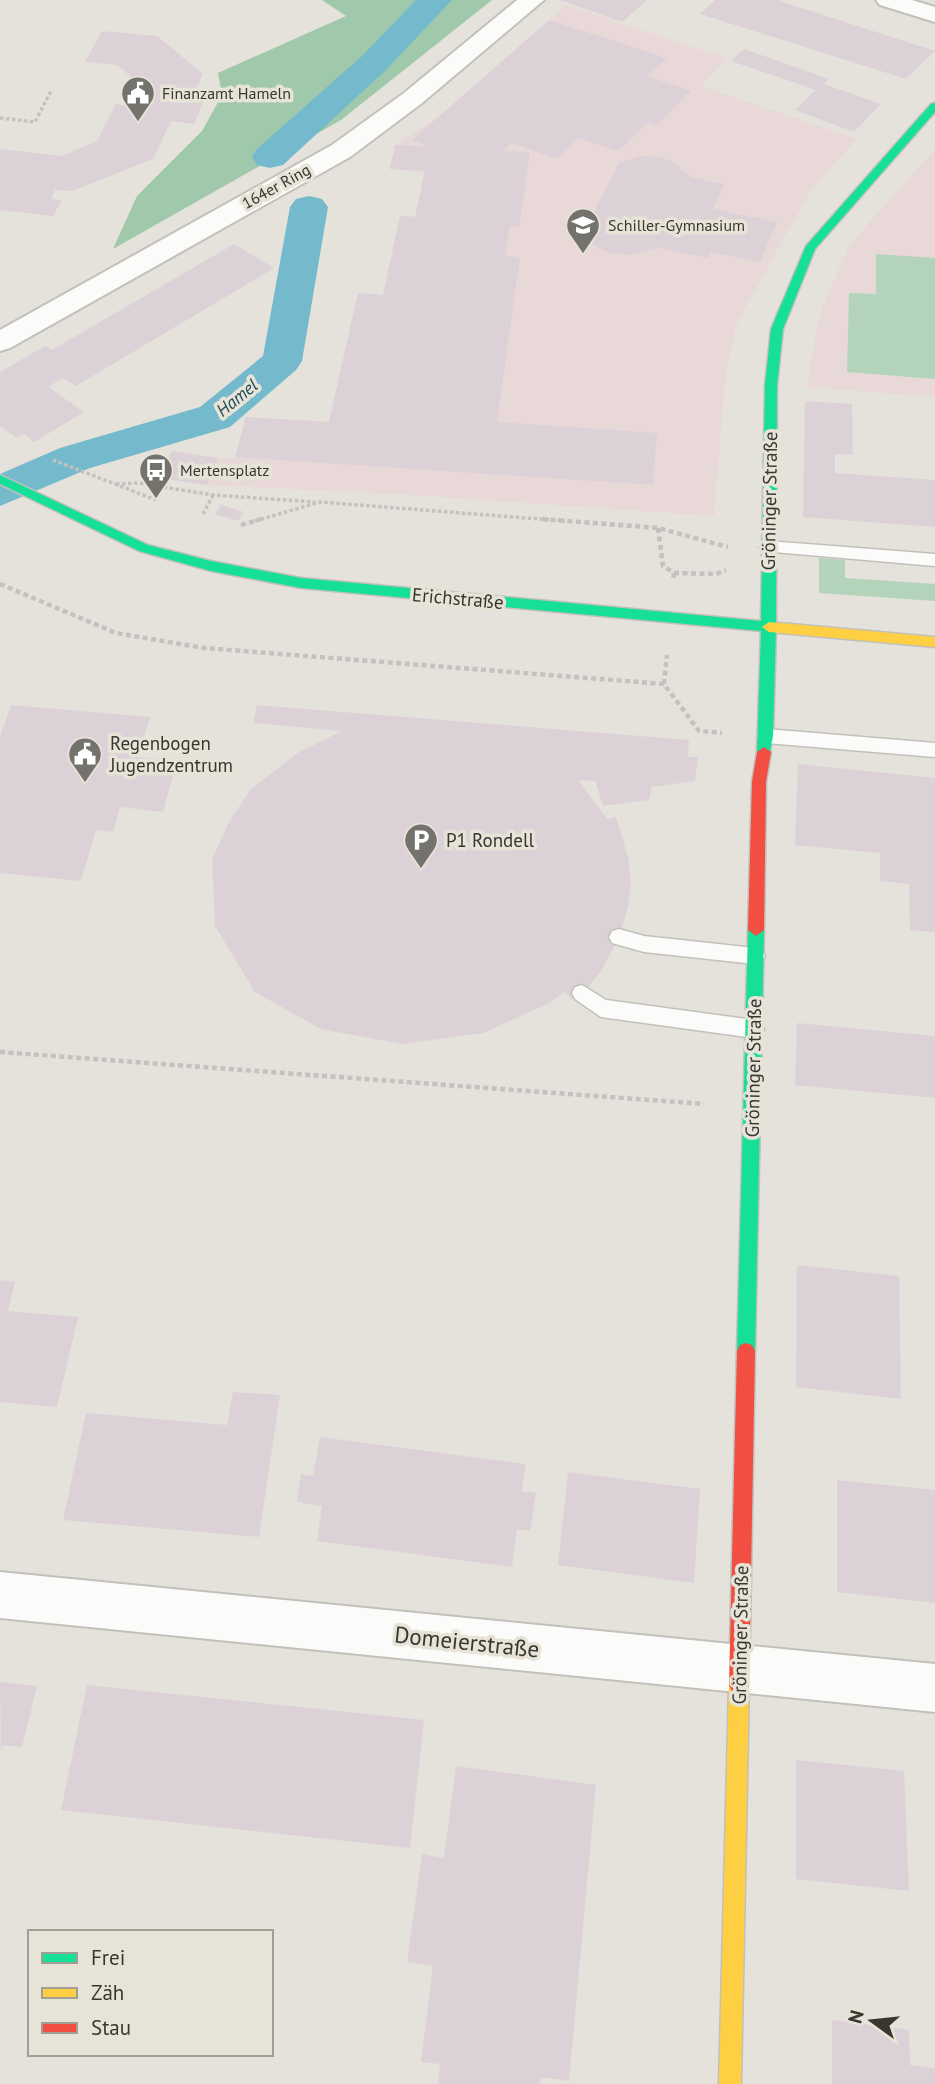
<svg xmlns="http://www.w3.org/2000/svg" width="935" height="2084" font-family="'PT Sans',sans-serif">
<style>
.education{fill:#e8d9d8}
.green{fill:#b3d4bb}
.forest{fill:#a0c8ab}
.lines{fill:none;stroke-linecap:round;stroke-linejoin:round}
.canal{fill:#75bacc;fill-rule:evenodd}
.building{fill:#ddd1d8}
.lane-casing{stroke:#c2c0bb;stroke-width:3}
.street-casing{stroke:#c2c0bb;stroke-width:4}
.fast-casing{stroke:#c2c0bb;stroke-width:3}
.slow-casing{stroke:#c2c0bb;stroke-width:3}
.jam-casing{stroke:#c2c0bb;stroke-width:3}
.path-far1{stroke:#c3c2c0;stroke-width:3.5;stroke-dasharray:3.5 2.5;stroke-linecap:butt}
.path{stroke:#c3c2c0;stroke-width:4.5;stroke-dasharray:5 3.5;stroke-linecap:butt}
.lane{fill:#fbfbf9;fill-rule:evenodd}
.street{fill:#fbfbf9;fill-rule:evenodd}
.fast{fill:#16e098;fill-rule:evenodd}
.slow{fill:#ffcf43;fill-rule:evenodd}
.jam{fill:#f24e42;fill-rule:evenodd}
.labels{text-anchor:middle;stroke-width:7;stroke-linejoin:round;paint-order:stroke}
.far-poi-label{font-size:16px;fill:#373631;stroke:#e7e4d7;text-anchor:start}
.far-street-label{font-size:16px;fill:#373631;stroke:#e7e4d7}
.far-water-label{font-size:18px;font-style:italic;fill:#1f4a57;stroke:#e7e4d7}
.street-label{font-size:19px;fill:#373631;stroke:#e7e4d7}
.poi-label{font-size:19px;fill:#373631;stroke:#e7e4d7;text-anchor:start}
.near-street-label{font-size:23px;fill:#373631;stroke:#e7e4d7}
</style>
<rect width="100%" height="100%" fill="#e4e2da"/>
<g class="education">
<path d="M566,5l161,53 -26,28 156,53 -46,51 -74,133 -11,47 -12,146 -318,-22 -189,-9 -47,-7 12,-27 46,7 17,-1 11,-40 83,5 29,-129 25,2 17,-79h15l9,-44 -34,-3 5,-24 46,-30z"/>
<path d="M935,149v248l-128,-10 13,-75 30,-68z"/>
</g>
<g class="green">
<path d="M876,254l59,4v121l-88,-7 2,-79 27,1z"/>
<path d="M819,558l26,2v18l90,6v17l-116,-8z"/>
</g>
<path class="forest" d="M322,0h170l-151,120 -228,129 24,-53 65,-65 20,-36 -4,-22 128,-57z"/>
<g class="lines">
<g class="canal">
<path d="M416,0h36l-66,70 -103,95 -13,3 -13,-3 -5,-8 5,-8 105,-93z"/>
<path d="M309,196l13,3 6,8 -26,154 -6,9 -66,57 -140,41 -90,38v-32l60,-26 140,-41 63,-51 27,-149 6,-8z"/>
</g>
</g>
<g class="building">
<path d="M560,0h87l-25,22z"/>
<path d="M715,0h67l-2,1 155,50 -29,28 -206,-65z"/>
<path d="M549,20l118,38 -20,18 44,15 -34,34 -9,-3 -30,29 -39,-13 -22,21 -45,-16 -9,8 27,1 -11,75 -9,-1 -5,30 15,1 -23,165 160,11 -4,52 -418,-28 11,-40 83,5 29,-129 25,2 17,-79 15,1 10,-46 -35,-2 5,-24 35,2 -18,-7z"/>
<path d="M102,31l55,5 46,38 -12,25 13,1 -10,24 -23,-3 -18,38 -81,32 -17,-1 -4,9 11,1 -9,16 -53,-6v-61l62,7 35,-15 19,-37 13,2 11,-22 -23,-19 -32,-3z"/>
<path d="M744,49l85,30 -5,5 57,20 -27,28 -59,-22 21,-20 -85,-29z"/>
<path d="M642,156l18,1 13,5 17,15 34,7 -11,25 64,13 -17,40 -50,-10 -2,6 -50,-10 -27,7 -20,-2 -15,-6 -10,-9 -2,-7 35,-68z"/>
<path d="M234,244l40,24 -198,118 -13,-8 -15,9 36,25 -50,30 -10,-8 -7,4 -17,-12v-54l45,-26 7,4z"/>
<path d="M805,401l47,3 1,51 -18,-1v19l100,7v47l-132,-10z"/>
<path d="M172,451l46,7 -11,27 -47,-7z"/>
<path d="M221,505l23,7 -6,9 -23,-7z"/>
<path d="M11,705l139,12 -12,40 39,4 -14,51 -43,-5 -7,25 -17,-2 -15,51 -81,-8v-136z"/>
<path d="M257,705l432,35 -1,17h10l-3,24 -43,6 -3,13 -46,6 -8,-25 -17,-1 29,39 9,-2 12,40 3,24 -3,26 -9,30 -19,36 -18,20 -10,6 -7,-7 -16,11 -66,30 -81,11 -81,-15 -66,-37 -40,-66 -3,-67 17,-37 22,-33 48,-37 43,-21 -89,-8z"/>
<path d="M798,764l137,14v154l-25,-2 -1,-46 -29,-3v-28l-85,-8z"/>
<path d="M797,1023l138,13v62l-140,-13z"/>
<path d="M797,1265l102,11 2,123 -105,-12z"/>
<path d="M0,1280l15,2 -7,29 70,6 -21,90 -57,-5z"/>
<path d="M233,1392l47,3 -21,142 -196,-17 23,-107 141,12z"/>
<path d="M320,1437l206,27 -4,27 14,2 -6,38 -13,-2 -5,38 -195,-26 5,-35 -25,-4 4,-28 12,2z"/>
<path d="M568,1472l132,17 -6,94 -136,-18z"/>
<path d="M837,1480l98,10v113l-98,-11z"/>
<path d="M0,1682l37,4 -15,61 -19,-2 -2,7z"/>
<path d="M87,1685l337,35 -14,128 -349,-38z"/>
<path d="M796,1760l108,11 5,120 -113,-12z"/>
<path d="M456,1766l140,19 -27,296 -28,-4 -1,7h-102l2,-20 -19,-2 12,-96 -26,-4 15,-108 22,4z"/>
<path d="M832,2020l77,10 1,35 25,3v16h-103z"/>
</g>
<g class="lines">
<g class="lane-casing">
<g id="lane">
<path d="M768,541l167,13v12l-173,-15 -3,-4z"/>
<path d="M766,729l169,14v14l-169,-14 -7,-2 -2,-5 2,-5z"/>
<path d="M619,929l25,7 111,12 7,2 3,6 -3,6 -7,2 -111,-12 -32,-9 -3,-6 3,-6z"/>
<path d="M582,985l24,15 148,20 7,3 3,6 -3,6 -7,3 -153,-21 -26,-18 -3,-6 3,-6z"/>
</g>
</g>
<g class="street-casing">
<g id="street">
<path d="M517,0h27l-122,103 -72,54 -340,191 -10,3v-21l332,-185 72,-52z"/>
<path d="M876,0h36l23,7v15l-55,-17z"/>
<path d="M0,1572l935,92v48l-935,-94z"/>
</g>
</g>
<g class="fast-casing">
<g id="fast">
<path d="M935,103v9l-120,137 -32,80 -6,56 -1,242 -3,109 -4,20h-10l-2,-4 4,-121 -460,-43 -90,-17 -72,-20 -139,-67v-9l148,70 63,16 90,17 460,43 4,-236 6,-56 35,-83 125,-142z"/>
<path d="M756,924l8,6 -9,421 -3,6 -6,2 -6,-2 -3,-6 11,-421z"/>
</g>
</g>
<g class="slow-casing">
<g id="slow">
<path d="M769,622l166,15v10l-166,-15 -7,-5z"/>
<path d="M739,1675l7,3 3,7 -8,399h-22l10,-399 3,-7z"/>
</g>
</g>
<g class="jam-casing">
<g id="jam">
<path d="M764,747l7,5 -5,30 -2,148 -8,6 -8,-6 4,-148 5,-30z"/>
<path d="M746,1343l6,2 3,6 -6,334 -3,7 -7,3 -7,-3 -3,-7 8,-334 3,-6z"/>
</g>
</g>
<g class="path-far1">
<path d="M0,118l35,4 17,-33"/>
<path d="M53,460l103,40"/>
<path d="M116,484l22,-1 75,12 102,7"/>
<path d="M203,514l10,-19"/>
<path d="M255,521l65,-19 245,19"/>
</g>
<g class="path">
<path d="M542,519l116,9 70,19"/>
<path d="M241,525l20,-6"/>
<path d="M658,528l5,38 11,7 -1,7"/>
<path d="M674,573l42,1 10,-4"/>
<path d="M0,584l116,49 88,15 460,36 35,47 23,2"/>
<path d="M664,684l3,-29"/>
<path d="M0,1052l704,52"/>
</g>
<use href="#lane" class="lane"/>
<use href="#street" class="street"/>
<use href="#fast" class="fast"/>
<use href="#slow" class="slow"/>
<use href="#jam" class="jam"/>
</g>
<defs>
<g id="civic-pin" transform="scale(1.75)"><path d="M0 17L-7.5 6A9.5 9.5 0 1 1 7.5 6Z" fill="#74726c" stroke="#e7e4d7"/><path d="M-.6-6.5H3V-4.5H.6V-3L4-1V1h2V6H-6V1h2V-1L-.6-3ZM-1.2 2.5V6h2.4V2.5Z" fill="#fff"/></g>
<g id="school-pin" transform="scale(1.75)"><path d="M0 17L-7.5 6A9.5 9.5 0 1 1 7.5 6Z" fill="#74726c" stroke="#e7e4d7"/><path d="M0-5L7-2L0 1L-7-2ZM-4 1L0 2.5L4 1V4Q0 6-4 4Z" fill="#fff"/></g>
<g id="bus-pin" transform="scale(1.75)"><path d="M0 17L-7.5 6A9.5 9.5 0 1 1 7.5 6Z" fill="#74726c" stroke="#e7e4d7"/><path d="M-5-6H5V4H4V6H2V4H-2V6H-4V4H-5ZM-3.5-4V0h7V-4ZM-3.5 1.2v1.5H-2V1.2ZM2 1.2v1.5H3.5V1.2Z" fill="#fff"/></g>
<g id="parking-pin" transform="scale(1.75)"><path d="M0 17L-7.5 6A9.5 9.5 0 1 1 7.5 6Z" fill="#74726c" stroke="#e7e4d7"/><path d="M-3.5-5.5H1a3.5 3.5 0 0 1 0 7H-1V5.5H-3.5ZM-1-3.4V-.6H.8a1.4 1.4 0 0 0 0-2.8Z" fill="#fff"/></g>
</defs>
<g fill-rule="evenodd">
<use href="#civic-pin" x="138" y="93"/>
<use href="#school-pin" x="583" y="225"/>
<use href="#bus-pin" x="156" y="470"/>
<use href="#civic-pin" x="85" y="754"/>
<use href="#parking-pin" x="421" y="840"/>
</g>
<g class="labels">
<g class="far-poi-label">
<text x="162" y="99">Finanzamt Hameln</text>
<text x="608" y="231">Schiller-Gymnasium</text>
<text x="180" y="476">Mertensplatz</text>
</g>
<g class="far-street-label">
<text transform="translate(276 186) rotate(-29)" y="6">164er Ring</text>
</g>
<g class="far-water-label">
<text transform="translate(237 398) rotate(-39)" y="6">Hamel</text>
</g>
<g class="street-label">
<text transform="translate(769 501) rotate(-89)" y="7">Gröninger Straße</text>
<text transform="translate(458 598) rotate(5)" y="7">Erichstraße</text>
<text transform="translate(753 1068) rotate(-89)" y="7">Gröninger Straße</text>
<text transform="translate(740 1635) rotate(-89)" y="7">Gröninger Straße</text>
</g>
<g class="poi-label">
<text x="110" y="750">Regenbogen<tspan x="110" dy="22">Jugendzentrum</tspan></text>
<text x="446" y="847">P1 Rondell</text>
</g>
<g class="near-street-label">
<text transform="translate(467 1642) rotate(6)" y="8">Domeierstraße</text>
</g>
</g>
<rect x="28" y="1930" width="245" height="126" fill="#e7e4d7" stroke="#a19e95" stroke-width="2"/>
<rect x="42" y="1953" width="35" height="10" fill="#16e098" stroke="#a19e95" stroke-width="2"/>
<text x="91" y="1965" font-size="21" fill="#373631">Frei</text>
<rect x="42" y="1988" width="35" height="10" fill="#ffcf43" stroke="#a19e95" stroke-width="2"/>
<text x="91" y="2000" font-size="21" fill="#373631">Zäh</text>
<rect x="42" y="2023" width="35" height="10" fill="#f24e42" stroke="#a19e95" stroke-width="2"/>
<text x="91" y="2035" font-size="21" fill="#373631">Stau</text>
<g transform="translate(872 2021) rotate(285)" stroke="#e7e4d7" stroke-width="5" paint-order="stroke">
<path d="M0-5L12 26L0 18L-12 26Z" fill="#373631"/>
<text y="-10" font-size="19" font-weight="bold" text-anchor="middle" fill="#373631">N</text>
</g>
</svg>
